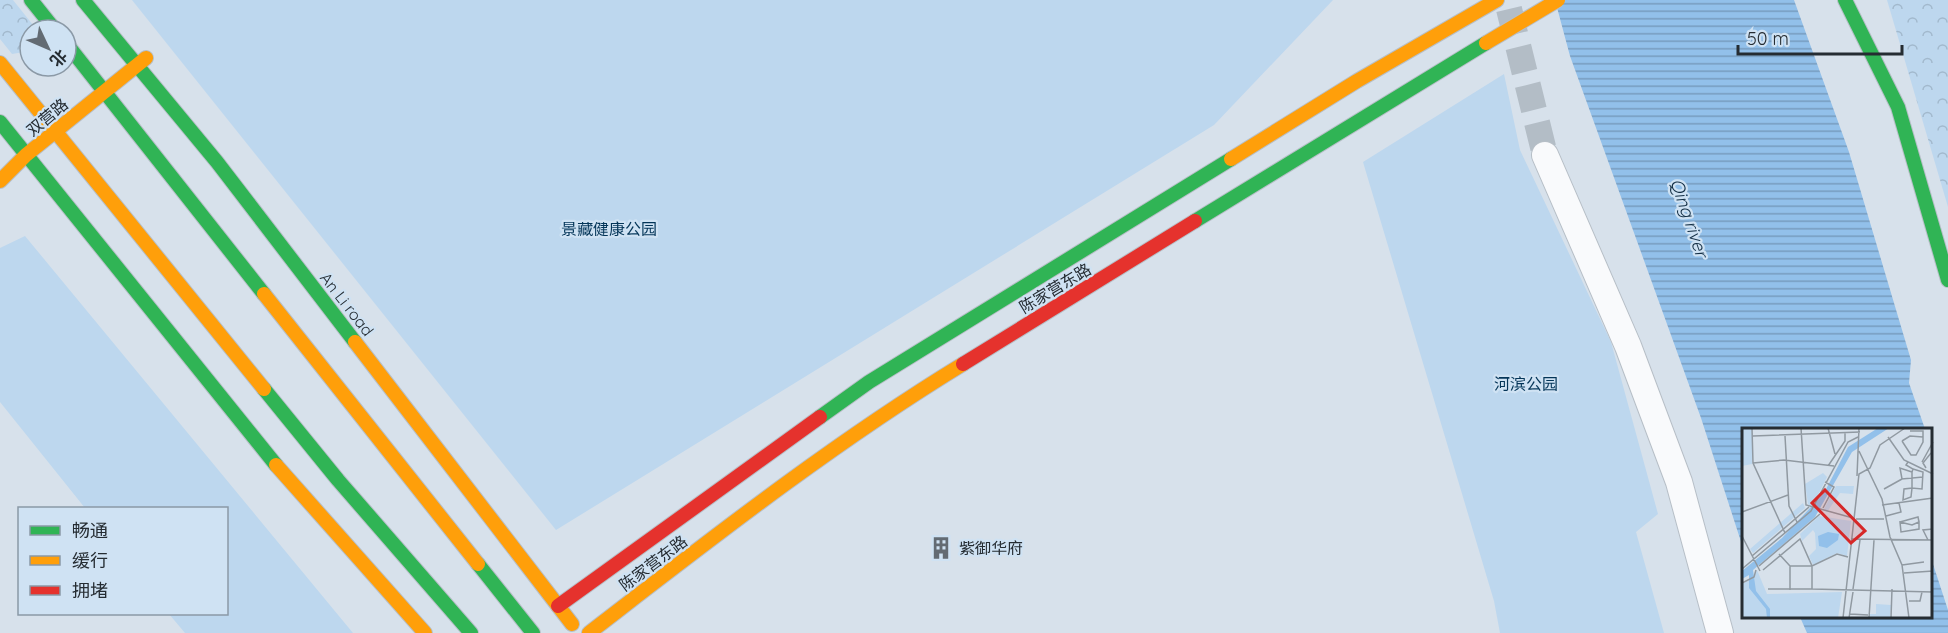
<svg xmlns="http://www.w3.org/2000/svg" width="1948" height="633" font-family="Quicksand,'Noto Sans SC',sans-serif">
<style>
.forest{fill:url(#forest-crowns)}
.park{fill:#bdd7ee}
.water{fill:url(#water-rules)}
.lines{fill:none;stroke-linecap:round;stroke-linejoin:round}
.street-tunnel{stroke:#b3bdc6;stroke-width:26;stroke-dasharray:26 13;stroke-linecap:butt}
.street-casing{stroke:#b7bfc7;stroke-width:28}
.fast-casing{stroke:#b7bfc7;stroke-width:16}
.slow-casing{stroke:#b7bfc7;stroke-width:16}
.jam-casing{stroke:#b7bfc7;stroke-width:16}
.street{stroke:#f9fafc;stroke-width:26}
.fast{stroke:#30b455;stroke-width:14}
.slow{stroke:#ff9f0a;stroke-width:14}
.jam{stroke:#e5322d;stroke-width:14}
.slow-bridge-casing{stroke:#b7bfc7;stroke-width:16;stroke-linecap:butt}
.slow-bridge{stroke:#ff9f0a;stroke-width:14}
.labels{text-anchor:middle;stroke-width:4.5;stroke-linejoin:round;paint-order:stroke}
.street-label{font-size:16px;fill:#252c32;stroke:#cfe2f3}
.park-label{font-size:16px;fill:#043558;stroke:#cfe2f3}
.poi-label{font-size:16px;fill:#252c32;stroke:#cfe2f3;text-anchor:start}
.water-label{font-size:18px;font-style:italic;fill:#132e44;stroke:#cfe2f3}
.inset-road{fill:none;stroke:#9099a1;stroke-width:1.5}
.view{fill:#d62828;fill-opacity:0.15;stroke:#d62828;stroke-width:3}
.inset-edge{fill:none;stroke:#252c32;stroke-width:3}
</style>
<defs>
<pattern id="forest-crowns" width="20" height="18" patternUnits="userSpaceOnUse" patternTransform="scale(1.5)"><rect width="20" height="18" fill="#bdd7ee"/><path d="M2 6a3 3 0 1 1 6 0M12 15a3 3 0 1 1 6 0" fill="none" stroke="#a2b9cd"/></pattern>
<pattern id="water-rules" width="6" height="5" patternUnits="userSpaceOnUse" patternTransform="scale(1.5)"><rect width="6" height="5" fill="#92c0ea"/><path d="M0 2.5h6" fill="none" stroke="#779cbe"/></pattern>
</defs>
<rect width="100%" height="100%" fill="#d7e1eb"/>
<g class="forest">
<path d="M0,0h13l24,30h-7v21l-18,3 -12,-15z"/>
<path d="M1887,0h61v207z"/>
</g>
<g class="park">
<path d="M132,0h1201l-119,125 -658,405z"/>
<path d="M1504,74l16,76 91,192 47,172 -22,18 28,101h-164l-6,-32 -131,-439z"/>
<path d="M25,236l328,397h-168l-16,-19h57v-106h-141l-85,-106v-154z"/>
</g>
<g class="water">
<path d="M1555,0h239l55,152 62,208 -2,23 16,46h-181v122l-43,-133 -131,-362z"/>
<path d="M1932,561l16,49v23h-141l-7,-16 132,-1z"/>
</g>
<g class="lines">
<path class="street-tunnel" d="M1509,9l36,146"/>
<g class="street-casing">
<path id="street" d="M1545,155l83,191 51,136 41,151"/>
</g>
<g class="fast-casing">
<g id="fast">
<path d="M31,0l24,30"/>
<path d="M83,0l134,162 138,180"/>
<path d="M1845,0l53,107 50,173"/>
<path d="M66,43l198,251"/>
<path d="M0,122l276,343"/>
<path d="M1195,221l291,-178"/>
<path d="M264,389l74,91 133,153"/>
<path d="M820,417l49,-35 362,-223"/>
<path d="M478,564l55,69"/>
</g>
</g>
<g class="slow-casing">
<g id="slow">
<path d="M0,63l264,326"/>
<path d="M1231,159l126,-78 140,-81"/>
<path d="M0,181l26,-26 120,-97"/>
<path d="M264,294l214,270"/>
<path d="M355,342l217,282"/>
<path d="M276,465l149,168"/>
<path d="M589,633c122,-94 243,-189 374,-269"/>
</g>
</g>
<g class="jam-casing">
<g id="jam">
<path d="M963,364l232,-143"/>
<path d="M558,606l262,-189"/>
</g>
</g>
<use href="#street" class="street"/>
<use href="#fast" class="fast"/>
<use href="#slow" class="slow"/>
<use href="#jam" class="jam"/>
<g class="slow-bridge-casing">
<path id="slow-bridge" d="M1486,43l72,-43"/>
</g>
<use href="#slow-bridge" class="slow-bridge"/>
</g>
<defs>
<g id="building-bare" transform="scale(1.8)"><path d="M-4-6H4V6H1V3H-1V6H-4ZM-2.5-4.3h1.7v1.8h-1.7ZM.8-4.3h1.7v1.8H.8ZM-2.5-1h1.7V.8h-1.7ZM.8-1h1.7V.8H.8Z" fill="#636b73" stroke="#cfe2f3" stroke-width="2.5" paint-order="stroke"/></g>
</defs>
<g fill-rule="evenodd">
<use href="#building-bare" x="941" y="548"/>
</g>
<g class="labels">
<g class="street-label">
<text transform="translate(47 117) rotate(-40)" y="6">双营路</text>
<text transform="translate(1055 288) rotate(-31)" y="6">陈家营东路</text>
<text transform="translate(347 304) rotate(52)" y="6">An Li road</text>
<text transform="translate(653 563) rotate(-37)" y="6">陈家营东路</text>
</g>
<g class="park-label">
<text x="609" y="235">景藏健康公园</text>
<text x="1526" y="390">河滨公园</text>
</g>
<g class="poi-label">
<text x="959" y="554">紫御华府</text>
</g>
<g class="water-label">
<text transform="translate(1689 218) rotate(71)" y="6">Qing river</text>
</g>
</g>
<g transform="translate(1742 428)">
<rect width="190" height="190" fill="#d7e1eb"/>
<path d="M81,45l4,4 -15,30 -4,-3 -3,-20z" fill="#bdd7ee"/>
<path d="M0,0h10v36l-10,2zM94,58h18l-1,8 -13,-1 -13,19 -3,-3zM61,75l2,5 -52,45 -3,-4zM77,88l32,5 -4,35 -10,-3 -24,12 -4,-9 7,-7 -1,-16 -2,-3 -11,11 -2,-7zM15,142l10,24 75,-2 -4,26h-96v-34l12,-6zM134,176l15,1 -1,13h-21v-4h7z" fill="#bdd7ee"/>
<path d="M136,0h11l-37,24 -37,65 -62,53 3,21 14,18v9h-3l-1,-9 -17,-21v-13l-7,4v-8l40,-33 42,-45 24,-46zM86,104l11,2 -1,6 -11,8 -8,-2 -1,-10z" fill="#92c0ea"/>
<path class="inset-road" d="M10,0l1,35 32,70M59,0l5,77 47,13M86,0l7,26M11,8l107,-4M43,8l4,70 8,16M146,9l16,23 29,14M160,13l9,14h5l7,-13v-11h-13M160,13l8,-5 13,1M117,23l23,48 8,38 12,28 7,53M166,34l-2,3 7,4 -1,3 -12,-4 2,11 21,-2M180,34l11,-20M11,35l31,-3 50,6M86,38l17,-25v-8M184,40l-3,-5 8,-10M170,44v16l-8,1 -1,11 8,-3 1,-9 10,1 1,-17 -10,-3M115,48l2,-48M142,61l18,-10M140,77l51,-7M81,80l11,-21 -9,-5M0,84l46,-17M144,88l15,-4 -2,-9M114,91h28M158,94l12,3 7,-3v7l-18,3zM158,94l18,-5 1,5M0,108l18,35M109,111l82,1M186,112l-5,-10 10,-1M37,126l11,12h22l25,-12 11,3M10,128l57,-49M160,137l22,-3M17,138l61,-52M0,141l69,-58 37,-69 10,-5M21,142l37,-31 12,27v23h-44M162,145l29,-2M0,155l12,-6 2,-7M70,161l121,3M111,161l7,-49M48,162v-24M167,173h11l2,-9M108,186l18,1M101,190l16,-144 11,-6 10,-23 25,-17M107,190l4,-26M127,190l5,-78M149,190l1,-29"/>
<path class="view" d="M83,62l40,41 -14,12 -39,-40z"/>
<rect width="190" height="190" class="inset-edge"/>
</g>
<rect x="18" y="507" width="210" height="108" fill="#cfe2f3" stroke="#8b99a6" stroke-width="1.5"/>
<rect x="30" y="526" width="30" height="9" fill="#30b455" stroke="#8b99a6" stroke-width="1.5"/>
<text x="72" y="537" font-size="18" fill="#252c32">畅通</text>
<rect x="30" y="556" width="30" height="9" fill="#ff9f0a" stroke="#8b99a6" stroke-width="1.5"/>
<text x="72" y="567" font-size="18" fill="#252c32">缓行</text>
<rect x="30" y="586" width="30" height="9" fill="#e5322d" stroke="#8b99a6" stroke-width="1.5"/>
<text x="72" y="597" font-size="18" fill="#252c32">拥堵</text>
<g transform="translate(48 48) rotate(134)"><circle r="28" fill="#cfe2f3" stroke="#8b99a6" stroke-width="1.5"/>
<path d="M0-4.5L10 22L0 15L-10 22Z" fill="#636b73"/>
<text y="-9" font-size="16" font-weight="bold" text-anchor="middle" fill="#252c32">北</text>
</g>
<path d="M1738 45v9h164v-9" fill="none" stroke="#252c32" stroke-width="3"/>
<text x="1747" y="45" font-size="18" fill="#252c32" stroke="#cfe2f3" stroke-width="4.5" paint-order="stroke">50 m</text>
</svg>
